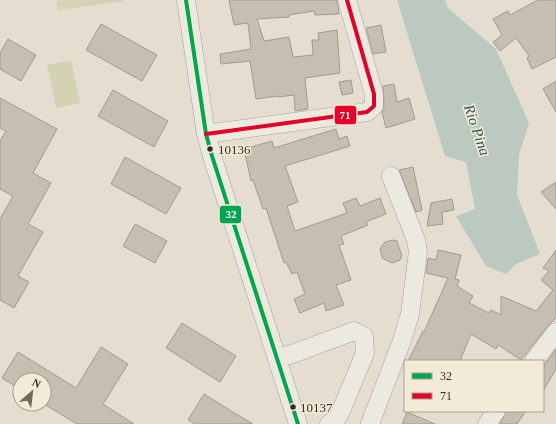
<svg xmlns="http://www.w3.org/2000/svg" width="556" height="424" font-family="'Times New Roman',serif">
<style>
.grass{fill:#d3d2b3}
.water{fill:#bbc9c0}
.building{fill:#c7bdb1;stroke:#a4998f}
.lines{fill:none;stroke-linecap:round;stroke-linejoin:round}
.minor-casing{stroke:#a9a298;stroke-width:19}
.minor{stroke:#ece9e1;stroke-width:18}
.bus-1-casing{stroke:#f3ebd7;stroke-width:7}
.bus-2-casing{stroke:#f3ebd7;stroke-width:7}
.bus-1{stroke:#00a651;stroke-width:4}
.bus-2{stroke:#e4002b;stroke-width:4}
.bus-dot{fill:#382b21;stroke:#f3ebd7;stroke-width:1.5}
.labels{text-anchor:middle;stroke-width:3;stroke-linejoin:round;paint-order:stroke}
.bus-label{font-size:13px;fill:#382b21;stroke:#f3ebd7;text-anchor:start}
.water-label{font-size:15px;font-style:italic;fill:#315653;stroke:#f3ebd7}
.line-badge{stroke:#f3ebd7;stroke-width:1.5}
.badge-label{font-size:11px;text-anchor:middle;font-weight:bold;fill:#fff}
</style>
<rect width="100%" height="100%" fill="#e4ddd0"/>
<g class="grass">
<path d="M69,0h54l1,1 -66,9 -2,-9z"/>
<path d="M71,60l9,43 -24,5 -9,-43z"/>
</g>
<path class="water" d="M397,0h48l3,8 48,41 33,74 -10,32 -2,40 23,59 -24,10 -10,10 -20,-8 -30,-50 19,-7 -9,-47 -21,-6z"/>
<g class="building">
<path d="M229,0h108l2,14 -24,1 -1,-4 -25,4v2l-32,2 7,22 25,-4 4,20 20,-2 -1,-15h7l-1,-7 19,-3 3,43 -35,5 3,31 -13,2 -1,-16 -16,2v-1l-22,3 -6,-38 -29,3 -1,-10 31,-5 -3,-26 -14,2z"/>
<path d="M538,0h18v57l-24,12 -5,-11 2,-2 -13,-18 -16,13 -7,-9 9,-7 -9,-16 15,-8 2,4z"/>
<path d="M101,24l56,31 -15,26 -56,-31z"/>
<path d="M381,25l5,27 -13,2 -7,-26z"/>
<path d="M8,39l28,16 -15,26 -21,-12v-16z"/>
<path d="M351,80l2,13 -11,2 -3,-13z"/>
<path d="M556,81v31l-13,-23z"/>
<path d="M394,84l3,18 12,-4 6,21 -29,9 -4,-16 2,-6 -1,-20z"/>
<path d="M113,90l55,31 -14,26 -56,-31z"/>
<path d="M0,98l57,31 -24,44 18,10 -23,41 15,8 -25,44 11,6 -15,26 -14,-8v-81l13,-23 -13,-7v-48l6,-10 -6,-3z"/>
<path d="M336,129l3,10 8,-3 3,10 -65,20 13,36 -11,4 8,25 52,-18 -4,-10 13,-5 4,8 20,-8 6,16 -20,8 2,3 -27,11 3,8 -5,1 12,35 -15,5 8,20 -18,6 -2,-8 -24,10 -6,-14 11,-5 -8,-22 -5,2 -6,-12 -2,1 -18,-55 -3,1 -10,-29 -2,1 -7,-32 28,-8 2,7z"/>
<path d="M125,157l56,31 -15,26 -55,-30z"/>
<path d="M413,167l9,43 -6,2 -17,-42z"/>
<path d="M556,182v27l-15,-17z"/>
<path d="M452,199l2,11 -12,2 1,12 -16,2 4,-23z"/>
<path d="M135,224l32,17 -12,22 -32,-17z"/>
<path d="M393,240l4,1 5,15 -2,4 -8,3 -10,-5 -2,-9 5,-7z"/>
<path d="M438,250l23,5 -6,24 4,1 -2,6 16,10 -4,7 20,10 2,-3 10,5v-19l35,15 17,-21 -12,-10 8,-9 -6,-3 13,-18v68l-8,8 -27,34 -23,-15 -2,4 -25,-15 -11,27h-52l15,-30 1,1 24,-54 -22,-5 2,-15 8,2z"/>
<path d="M182,323l54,33 -16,26 -54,-34z"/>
<path d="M101,347l27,17 -25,40 31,20h-57l-33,-20v-24h-24v9l-18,-11 16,-26 58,36z"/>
<path d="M556,349v20l-13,22v-24z"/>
<path d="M204,394l27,17 22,13h-58l-7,-4z"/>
<path d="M506,411h20l-9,13h-17z"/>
<path d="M407,412l28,12h-33z"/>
</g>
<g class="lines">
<g class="minor-casing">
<g id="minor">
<path d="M186,0l20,134 6,22 86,268"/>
<path d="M206,134l161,-22 7,-6v-12l-27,-94"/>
<path d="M277,358l18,-5 59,-22 10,5 1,17 -24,58 -5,9 -7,4"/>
<path d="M534,361l22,-29"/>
<path d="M370,424l31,-81 9,-29 8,-62 -2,-12 -25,-64"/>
<path d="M487,424l9,-13"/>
</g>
</g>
<use href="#minor" class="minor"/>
<g class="bus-1-casing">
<path id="bus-1" d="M186,0l20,134 6,22 86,268"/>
</g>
<g class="bus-2-casing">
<path id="bus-2" d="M206,134l161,-22 7,-6v-12l-27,-94"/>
</g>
<use href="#bus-1" class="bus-1"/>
<use href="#bus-2" class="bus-2"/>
</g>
<g class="bus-dot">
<circle cx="210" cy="149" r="3.5"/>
<circle cx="293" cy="407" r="3.5"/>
</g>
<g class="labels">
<g class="bus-label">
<text x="218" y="154">10136</text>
<text x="300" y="412">10137</text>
</g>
<g class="water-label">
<text transform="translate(477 130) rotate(71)" y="5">Rio Pina</text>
</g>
</g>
<g class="line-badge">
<rect x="334" y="105" width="23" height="20" rx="4" fill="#e4002b"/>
<rect x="219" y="205" width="23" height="19" rx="4" fill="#00a651"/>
</g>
<g class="badge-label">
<text x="345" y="119">71</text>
<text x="231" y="218">32</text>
</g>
<rect x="404" y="360" width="140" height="52" fill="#f3ebd7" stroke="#a89e8e"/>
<rect x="412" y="373" width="20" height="6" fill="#00a651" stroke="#a89e8e"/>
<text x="440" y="380" font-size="12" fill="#382b21">32</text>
<rect x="412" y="393" width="20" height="6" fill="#e4002b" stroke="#a89e8e"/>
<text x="440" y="400" font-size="12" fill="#382b21">71</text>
<g transform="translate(32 392) rotate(28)"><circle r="19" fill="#f3ebd7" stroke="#a89e8e"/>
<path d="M0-3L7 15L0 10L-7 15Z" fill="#74695e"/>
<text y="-6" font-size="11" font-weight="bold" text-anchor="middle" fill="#382b21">N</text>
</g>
</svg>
